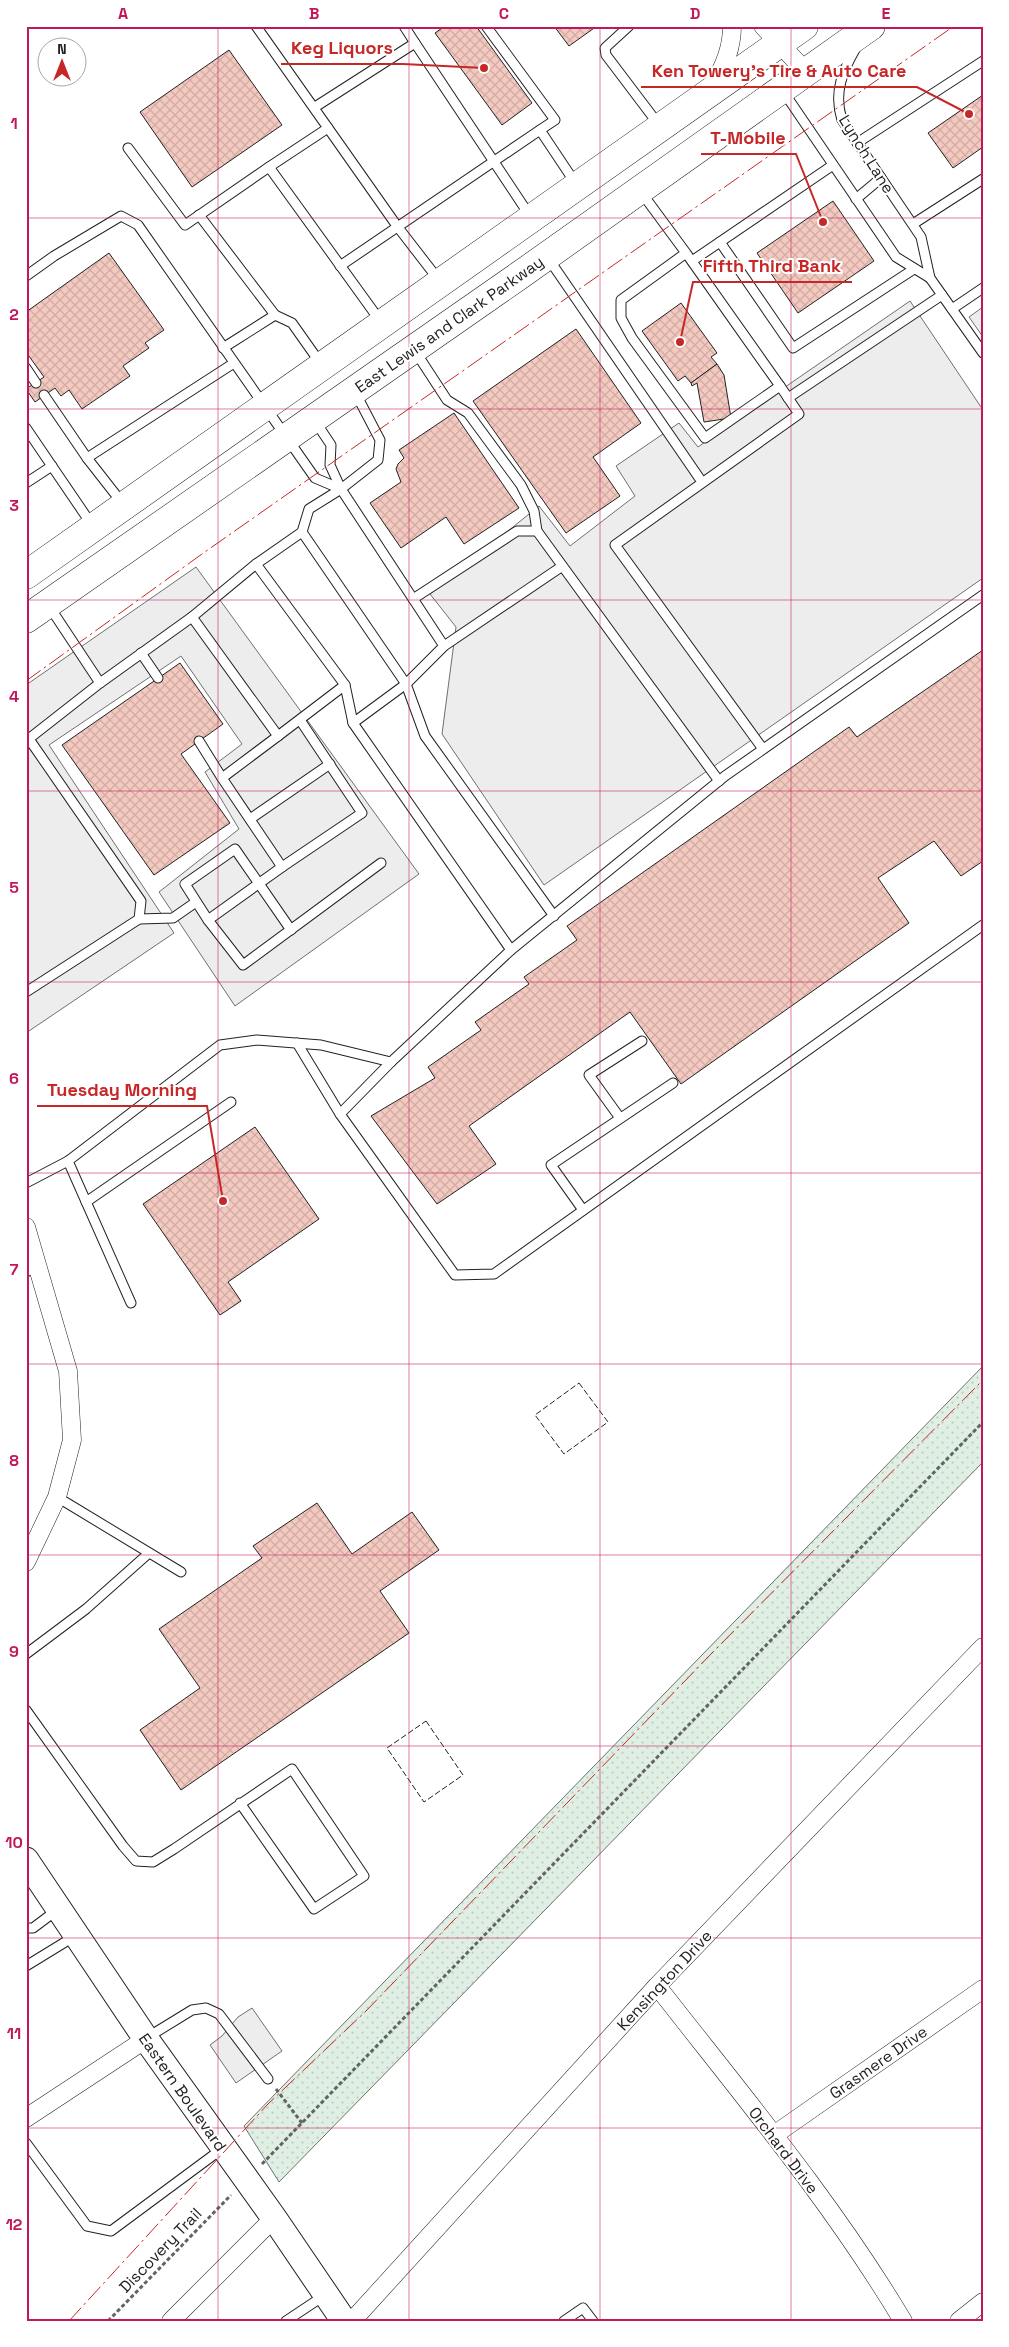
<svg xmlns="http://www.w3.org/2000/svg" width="1009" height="2347" font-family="'Space Grotesk',sans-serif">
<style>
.grass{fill:url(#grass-dots);stroke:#6f6f6f}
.parking{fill:#ededed;stroke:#6f6f6f}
.building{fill:url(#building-cross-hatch);stroke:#222}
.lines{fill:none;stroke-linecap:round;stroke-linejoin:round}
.lane-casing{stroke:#222;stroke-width:11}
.street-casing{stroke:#222;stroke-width:19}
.secondary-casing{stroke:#222;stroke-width:27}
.primary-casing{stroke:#222;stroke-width:29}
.path{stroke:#646464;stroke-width:3;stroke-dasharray:4 2.5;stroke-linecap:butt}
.lane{stroke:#fff;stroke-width:9}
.street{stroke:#fff;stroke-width:18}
.secondary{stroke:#fff;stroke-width:25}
.primary{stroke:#fff;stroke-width:28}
.fence{stroke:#222;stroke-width:1;stroke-dasharray:6 2.5;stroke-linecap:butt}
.power{stroke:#c62828;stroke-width:1;stroke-dasharray:18 4 2.5 4;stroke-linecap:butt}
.grid{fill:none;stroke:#c2185b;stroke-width:1;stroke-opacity:0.55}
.labels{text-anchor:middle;stroke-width:4;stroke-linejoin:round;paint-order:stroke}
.street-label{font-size:16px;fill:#222;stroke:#fff}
.leader{fill:none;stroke:#c62828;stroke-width:2}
.callout-dot{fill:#c62828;stroke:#fff;stroke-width:2}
.callout-label{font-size:18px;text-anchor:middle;font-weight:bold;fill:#c62828;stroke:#fff;stroke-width:4;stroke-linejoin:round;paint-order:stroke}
.neatline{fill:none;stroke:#c2185b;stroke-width:2}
.grid-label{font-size:16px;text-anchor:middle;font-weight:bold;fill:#c2185b}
</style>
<defs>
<pattern id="grass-dots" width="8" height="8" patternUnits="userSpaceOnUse" patternTransform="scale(1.25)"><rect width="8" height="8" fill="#e0efe3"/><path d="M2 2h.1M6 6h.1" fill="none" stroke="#c0cdc2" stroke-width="1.8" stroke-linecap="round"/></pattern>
<pattern id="building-cross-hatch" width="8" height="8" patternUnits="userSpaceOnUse" patternTransform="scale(1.25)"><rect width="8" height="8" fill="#f3c9c0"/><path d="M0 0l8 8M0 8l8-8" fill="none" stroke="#d0aca5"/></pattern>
</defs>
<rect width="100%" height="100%" fill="#fff"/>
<path class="grass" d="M983,1366v96l-704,720 -35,-56z"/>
<g class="parking">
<path d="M910,301l73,109v168l-439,307 -102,-151 14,-107 -26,-33 109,-88 31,40 65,-50 -19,-30 63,-43 19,24z"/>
<path d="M983,307v30l-14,-20z"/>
<path d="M196,567l223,307 -184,132 -76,-114 80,-63 -34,-57 37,-28 -61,-88 -132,89 125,188 -148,100v-348z"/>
<path d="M252,2008l30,43 -46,32 -26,-38 12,-9 16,-19z"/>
</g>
<g class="building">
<path d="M445,26h31l56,77 -30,22 -67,-92z"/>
<path d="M554,26h43l-28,20z"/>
<path d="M229,50l53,75 -90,62 -52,-75z"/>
<path d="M983,95v52l-30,21 -25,-35z"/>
<path d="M833,201l41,60 -76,52 -41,-60z"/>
<path d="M109,253l55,77 -19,13 4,5 -26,18 7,10 -48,33 -13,-19 -8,6 -6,-8 -20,14 -9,-13 18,-12 -18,-25v-40z"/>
<path d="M681,303l36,50 -6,4 6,7 -26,19 -6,-7 -7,5 -36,-50z"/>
<path d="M576,329l65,94 -48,34 27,39 -54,37 -93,-132z"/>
<path d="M717,364l7,11 7,43 -27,4 -7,-39 -5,3 -1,-3z"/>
<path d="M454,413l65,95 -55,36 -18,-27 -45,31 -31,-45 31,-21 -5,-13 2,-5 6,-6 -5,-8z"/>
<path d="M983,650v211l-22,15 -27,-35 -56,37 31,45 -228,161 -51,-72 -161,114 27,38 -59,40 -66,-88 64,-38 -7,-11 53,-37 -6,-8 54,-38 -5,-7 53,-37 -10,-14 282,-199 8,10z"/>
<path d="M180,663l43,61 -42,30 49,69 -76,52 -92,-130z"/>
<path d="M255,1127l64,92 -91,63 13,19 -21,14 -77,-111z"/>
<path d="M317,1503l35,51 60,-42 27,38 -59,41 29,42 -228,157 -41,-60 60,-42 -41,-59 103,-71 -9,-12z"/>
</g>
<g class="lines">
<g class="lane-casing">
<g id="lane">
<path d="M256,26l72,102 -59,39"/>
<path d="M404,26l11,17"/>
<path d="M486,26l69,94 -15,10 36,54"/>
<path d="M629,26l-24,22 1,7 53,70"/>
<path d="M857,46c-14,24 -24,46 -15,74l79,117 9,41"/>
<path d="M783,91l113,166 34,21 53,75"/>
<path d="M315,107l100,-64 115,173"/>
<path d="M328,128l69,98 41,53"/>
<path d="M857,143l126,-82"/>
<path d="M128,148l57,77 84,-58 112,155"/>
<path d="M641,192l45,61 -65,47v18l11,20 73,100 75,-52 -94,-133"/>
<path d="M856,199l25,-21"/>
<path d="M199,215l76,100"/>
<path d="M913,224l70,-45"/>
<path d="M720,242l73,106 121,-79"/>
<path d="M548,258l154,224"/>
<path d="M692,261l141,-96"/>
<path d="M340,266l200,-136"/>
<path d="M26,276l28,-20 67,-40 17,9 177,253 26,11"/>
<path d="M952,309l31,-21"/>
<path d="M223,348l52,-33 17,8 29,41"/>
<path d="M415,351l32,49 21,13 53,72 13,26 3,20"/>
<path d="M26,368l10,15"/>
<path d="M356,394l24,46 -2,20 -37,29 -32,20 -7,23 -46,32 89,121 8,38 158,227"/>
<path d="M44,395l43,63 36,46"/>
<path d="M788,398l154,-103"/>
<path d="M315,421l16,24 -1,20 11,24 103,157"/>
<path d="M26,428l66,97"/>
<path d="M87,458l147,-95"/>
<path d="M26,483l26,-17"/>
<path d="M302,532l104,152 19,52 129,180"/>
<path d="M413,599l104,-68h20l182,250"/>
<path d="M49,606l51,77"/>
<path d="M192,617l86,119 67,-51"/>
<path d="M141,653l17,25"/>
<path d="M353,723l53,-39 38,-38 117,-79"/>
<path d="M26,741l74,-58 92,-66 64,-53"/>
<path d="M199,741l23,37 56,-42"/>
<path d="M763,749l-148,-204 184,-131 -19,-28"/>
<path d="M222,778l60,89 80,-54 -62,-93"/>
<path d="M250,819l80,-55"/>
<path d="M282,867l-74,53 35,45 138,-102"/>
<path d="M139,919l34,-1 23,-16"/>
<path d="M208,920l-23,-36 50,-35 56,81"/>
<path d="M26,992l113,-73 2,-18 -112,-162"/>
<path d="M297,1043l43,71 115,161 39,-1 489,-349"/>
<path d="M340,1114l51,-52"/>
<path d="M620,1118l-31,-43 53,-34"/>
<path d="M68,1161l63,142"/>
<path d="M26,1183l42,-22 152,-116 37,-5 64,5 70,17 120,-112 214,-174 258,-181"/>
<path d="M86,1202l145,-100"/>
<path d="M583,1210l-32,-45 122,-82"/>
<path d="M26,1272l12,-6"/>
<path d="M57,1497l124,75"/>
<path d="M26,1654l60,-45 63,-56"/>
<path d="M26,1710l97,136 13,15 17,1 21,-13 118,-80 72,107 -50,33 -74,-106"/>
<path d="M26,1928h7l24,-18"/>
<path d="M26,1966l49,-30"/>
<path d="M148,2037l44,-27 14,-2 13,6 49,65"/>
<path d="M26,2143l61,83 24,5 112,-83"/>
<path d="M286,2321l39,-26"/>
<path d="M564,2321l19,-13 10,13"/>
</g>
</g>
<g class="street-casing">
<g id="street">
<path d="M763,26l43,46"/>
<path d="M712,86c12,-18 20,-38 20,-60"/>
<path d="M26,1227l42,144 4,69 -15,57 -31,65"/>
<path d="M657,1986c85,109 175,216 246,335"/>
<path d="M26,2118l120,-79"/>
<path d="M774,2135l209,-146"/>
<path d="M171,2321l103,-103"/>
<path d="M352,2321l305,-335 326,-339"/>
<path d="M959,2321l24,-19"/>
</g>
</g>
<g class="secondary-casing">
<path id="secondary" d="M26,1860l120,179 128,179 70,103"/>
</g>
<g class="primary-casing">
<g id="primary">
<path d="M26,575l778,-549"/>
<path d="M26,619l494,-344 351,-249"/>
</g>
</g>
<g class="path">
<path d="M276,2089l26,34"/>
<path d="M262,2164l721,-742"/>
<path d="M108,2321l123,-126"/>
</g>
<use href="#lane" class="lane"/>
<use href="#street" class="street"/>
<use href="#secondary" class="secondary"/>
<use href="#primary" class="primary"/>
<g class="fence">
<path d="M579,1383l29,39 -44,32 -29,-39z"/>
<path d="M426,1721l37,54 -39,27 -37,-54z"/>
</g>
<g class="power">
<path d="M26,681l176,-127 752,-528"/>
<path d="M69,2321l199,-217 98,-93 346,-358 271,-273"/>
</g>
</g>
<path class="grid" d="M218,26v2295M409,26v2295M600,26v2295M791,26v2295M26,218h957M26,409h957M26,600h957M26,791h957M26,982h957M26,1173h957M26,1364h957M26,1555h957M26,1746h957M26,1938h957M26,2128h957"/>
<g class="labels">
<g class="street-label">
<text transform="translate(867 154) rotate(58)" y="6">Lynch Lane</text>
<text transform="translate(449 324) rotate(-35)" y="6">East Lewis and Clark Parkway</text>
<text transform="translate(664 1980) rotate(-47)" y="6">Kensington Drive</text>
<text transform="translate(878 2062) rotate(-35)" y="6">Grasmere Drive</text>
<text transform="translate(183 2092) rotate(55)" y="6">Eastern Boulevard</text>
<text transform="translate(784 2150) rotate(53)" y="6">Orchard Drive</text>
<text transform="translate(160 2250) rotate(-46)" y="6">Discovery Trail</text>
</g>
</g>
<path class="leader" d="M484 68L403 64H281M969 114L917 87H641M823 222L796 154H701M680 342L693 282H852M223 1201L207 1106H37"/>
<g class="callout-dot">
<circle cx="484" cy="68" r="5"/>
<circle cx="969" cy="114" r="5"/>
<circle cx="823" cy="222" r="5"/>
<circle cx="680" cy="342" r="5"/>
<circle cx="223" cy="1201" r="5"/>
</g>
<g class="callout-label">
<text x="342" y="54">Keg Liquors</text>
<text x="779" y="77">Ken Towery’s Tire &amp; Auto Care</text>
<text x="748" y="144">T-Mobile</text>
<text x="772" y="272">Fifth Third Bank</text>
<text x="122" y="1096">Tuesday Morning</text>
</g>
<rect width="1009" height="2347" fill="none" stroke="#ffffff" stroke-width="55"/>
<g transform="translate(62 62)"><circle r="24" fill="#ffffff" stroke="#a7a7a7"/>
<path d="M0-4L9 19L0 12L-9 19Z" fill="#c62828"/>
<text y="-8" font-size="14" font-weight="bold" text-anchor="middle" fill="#222222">N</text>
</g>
<rect x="28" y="28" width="954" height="2292" class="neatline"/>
<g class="grid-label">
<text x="123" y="19">A</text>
<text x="314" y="19">B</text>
<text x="504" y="19">C</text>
<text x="695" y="19">D</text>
<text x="886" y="19">E</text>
<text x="14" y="129">1</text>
<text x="14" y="320">2</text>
<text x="14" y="511">3</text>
<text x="14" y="702">4</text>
<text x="14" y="893">5</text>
<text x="14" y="1084">6</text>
<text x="14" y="1275">7</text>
<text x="14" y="1466">8</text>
<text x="14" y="1657">9</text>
<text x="14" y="1848">10</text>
<text x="14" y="2039">11</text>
<text x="14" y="2230">12</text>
</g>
</svg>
